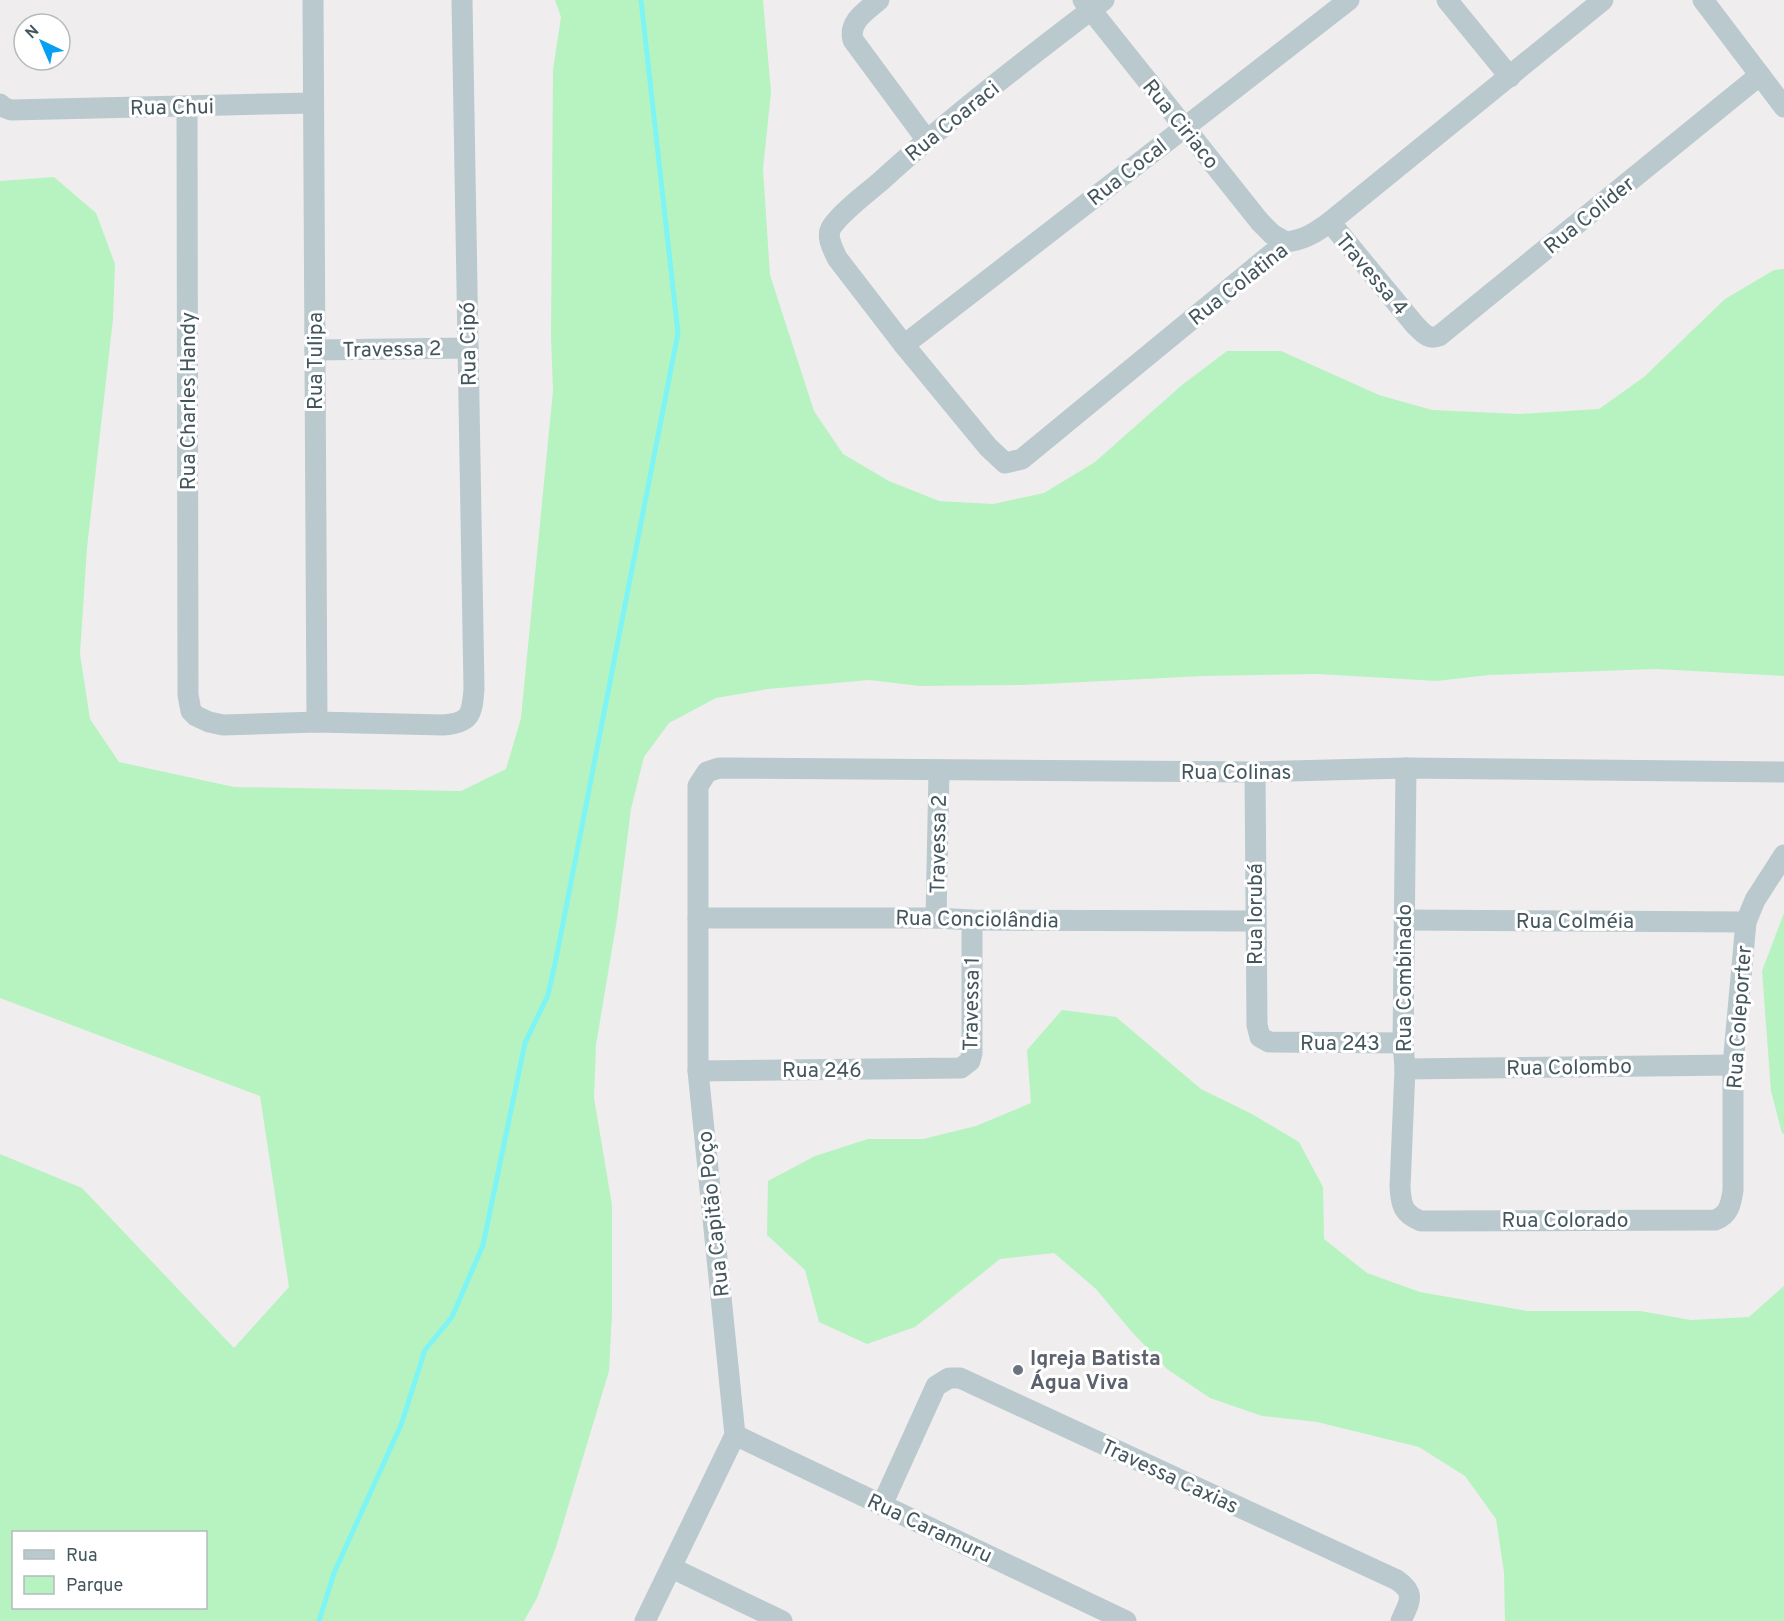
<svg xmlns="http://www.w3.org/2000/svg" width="1784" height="1621" font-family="Overpass,sans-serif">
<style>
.green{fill:#b6f3c0;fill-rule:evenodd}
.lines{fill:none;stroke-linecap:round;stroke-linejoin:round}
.stream{stroke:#7ef5f4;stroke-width:5}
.minor{stroke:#bac9ce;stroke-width:21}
.worship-dot{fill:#6b7280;stroke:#fff;stroke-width:2}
.labels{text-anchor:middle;stroke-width:6;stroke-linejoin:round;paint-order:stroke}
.street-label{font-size:21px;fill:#44565d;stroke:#fff}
.worship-label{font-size:21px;font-weight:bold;fill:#5b616d;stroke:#fff;text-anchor:start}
</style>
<rect width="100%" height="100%" fill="#f0edee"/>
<g class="green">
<path d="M555,0h208l8,92 -8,77 7,106 44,136 29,43 46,27 50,20 54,3 51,-11 51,-31 87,-77 45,-34h54l98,44 53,15 88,4 79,-5 45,-32 81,-78 49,-29 10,-1v407l-128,-7 -167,6 -52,6 -119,-7 -114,2 -181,9 -103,1 -51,-6 -101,9 -52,9 -47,25 -25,34 -13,52 -14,110 -21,126 -2,53 18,107v110l-3,56 -53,176 -19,51 -13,23h-524v-467l82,34 152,160 55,-61 -29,-191 -260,-98v-817l54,-4 42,36 19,51 -2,55 -26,229 -7,106 10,65 29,43 115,25 227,4 45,-22 15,-51 32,-328 -2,-53 2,-267 8,-53zM14,1532h192v76h-192z"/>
<path d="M1784,913v221l-2,-1 -11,-42 -9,-120z"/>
<path d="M1062,1010l54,7 85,72 51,25 47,28 24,45 1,52 43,34 53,19 108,19h112l51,9 58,-3 35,-31v335h-279l-1,-49 -8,-53 -31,-43 -46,-29 -102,-25 -55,-6 -52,-18 -43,-29 -36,-38 -35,-42 -42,-36 -54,6 -85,68 -48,17 -48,-22 -14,-52 -38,-35 1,-54 47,-25 53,-17h55l53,-13 55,-23 -4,-53z"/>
</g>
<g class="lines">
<path class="stream" d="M319,1621l15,-48 67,-148 24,-75 27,-33 31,-72 42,-202 23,-48 9,-41 121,-621 -37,-333"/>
<g class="minor">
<path d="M313,0l4,722"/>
<path d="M879,0c-13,11 -31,22 -26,40l73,99"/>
<path d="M1083,0l177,222 12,12 14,8"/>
<path d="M1104,0c-76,58 -152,116 -223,181 -13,11 -42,33 -50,47 -5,9 2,21 6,30l67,87 84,102 17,16 17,-4 264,-217c18,-2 29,-9 44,-20l273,-222"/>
<path d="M1447,0l63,77"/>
<path d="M1703,0l81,107"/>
<path d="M0,104l3,3 8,3 302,-7"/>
<path d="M187,106l1,589 3,16 5,5 13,6 14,3 94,-3 126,3c28,-2 29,-11 31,-36l-12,-689"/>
<path d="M1330,222l85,103c8,8 13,15 24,11l321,-261"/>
<path d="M904,345l445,-345"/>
<path d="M315,350l153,-2"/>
<path d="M1406,768l-3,275 2,26 -5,118c1,18 3,27 21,34l294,-1c14,-5 16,-16 18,-30v-125l13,-143 9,-22 29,-45"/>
<path d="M1255,772l2,253 3,12 9,5 134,1"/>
<path d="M698,918h238l36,2 283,1"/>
<path d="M936,918l3,-147"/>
<path d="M1404,920l342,2"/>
<path d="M1405,1069l328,-4"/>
<path d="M698,1071l263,-3 9,-7 2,-8v-133"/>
<path d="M735,1435l391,186"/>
<path d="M882,1505l54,-119 13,-8h11l437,202c20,14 12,22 4,41"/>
<path d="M672,1568l110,53"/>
<path d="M645,1621l90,-186 -37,-364v-285l9,-14 12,-4 536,4 151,-4 378,4"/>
</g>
</g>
<circle class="worship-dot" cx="1018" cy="1370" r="6"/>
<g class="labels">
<g class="street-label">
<text transform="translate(172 107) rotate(-1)" y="7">Rua Chui</text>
<text transform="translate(952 121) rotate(-39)" y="7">Rua Coaraci</text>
<text transform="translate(1181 124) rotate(51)" y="7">Rua Ciriaco</text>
<text transform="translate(1127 172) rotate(-38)" y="7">Rua Cocal</text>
<text transform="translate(1589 215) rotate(-39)" y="7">Rua Colider</text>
<text transform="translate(1372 274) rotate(50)" y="7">Travessa 4</text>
<text transform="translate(1238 284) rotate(-38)" y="7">Rua Colatina</text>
<text transform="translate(468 344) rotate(-91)" y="7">Rua Cipó</text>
<text transform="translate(392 349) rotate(-1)" y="7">Travessa 2</text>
<text transform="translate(315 361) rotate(-90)" y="7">Rua Tulipa</text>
<text transform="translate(188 401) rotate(-90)" y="7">Rua Charles Handy</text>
<text x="1236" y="779">Rua Colinas</text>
<text transform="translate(938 844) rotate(-89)" y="7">Travessa 2</text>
<text transform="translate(1255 914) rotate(-90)" y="7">Rua Iorubá</text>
<text transform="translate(977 919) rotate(1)" y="7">Rua Conciolândia</text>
<text x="1575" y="928">Rua Colméia</text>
<text transform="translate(1404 978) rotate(-90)" y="7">Rua Combinado</text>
<text transform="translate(971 1004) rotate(-89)" y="7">Travessa 1</text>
<text transform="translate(1739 1017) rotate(-86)" y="7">Rua Coleporter</text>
<text x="1340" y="1050">Rua 243</text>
<text transform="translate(1569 1067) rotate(-1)" y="7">Rua Colombo</text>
<text x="822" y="1077">Rua 246</text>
<text transform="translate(713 1214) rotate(-96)" y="7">Rua Capitão Poço</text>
<text x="1565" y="1227">Rua Colorado</text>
<text transform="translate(1170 1476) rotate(25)" y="7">Travessa Caxias</text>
<text transform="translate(930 1528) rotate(25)" y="7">Rua Caramuru</text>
</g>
<g class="worship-label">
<text x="1030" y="1365">Igreja Batista<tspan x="1030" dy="24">Água Viva</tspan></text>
</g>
</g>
<rect x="12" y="1531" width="195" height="78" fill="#ffffff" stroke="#b4bbbe" stroke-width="1.5"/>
<rect x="24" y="1550" width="30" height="9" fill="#bac9ce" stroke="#b4bbbe" stroke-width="1.5"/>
<text x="66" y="1561" font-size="18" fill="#44565d">Rua</text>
<rect x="24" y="1576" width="30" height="18" fill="#b6f3c0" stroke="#b4bbbe" stroke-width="1.5"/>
<text x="66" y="1591" font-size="18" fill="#44565d">Parque</text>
<g transform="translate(42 42) rotate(316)"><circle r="28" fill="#ffffff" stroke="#b4bbbe" stroke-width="1.5"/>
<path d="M0-4.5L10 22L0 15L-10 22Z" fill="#069ff1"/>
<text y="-9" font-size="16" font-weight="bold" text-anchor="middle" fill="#44565d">N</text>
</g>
</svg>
